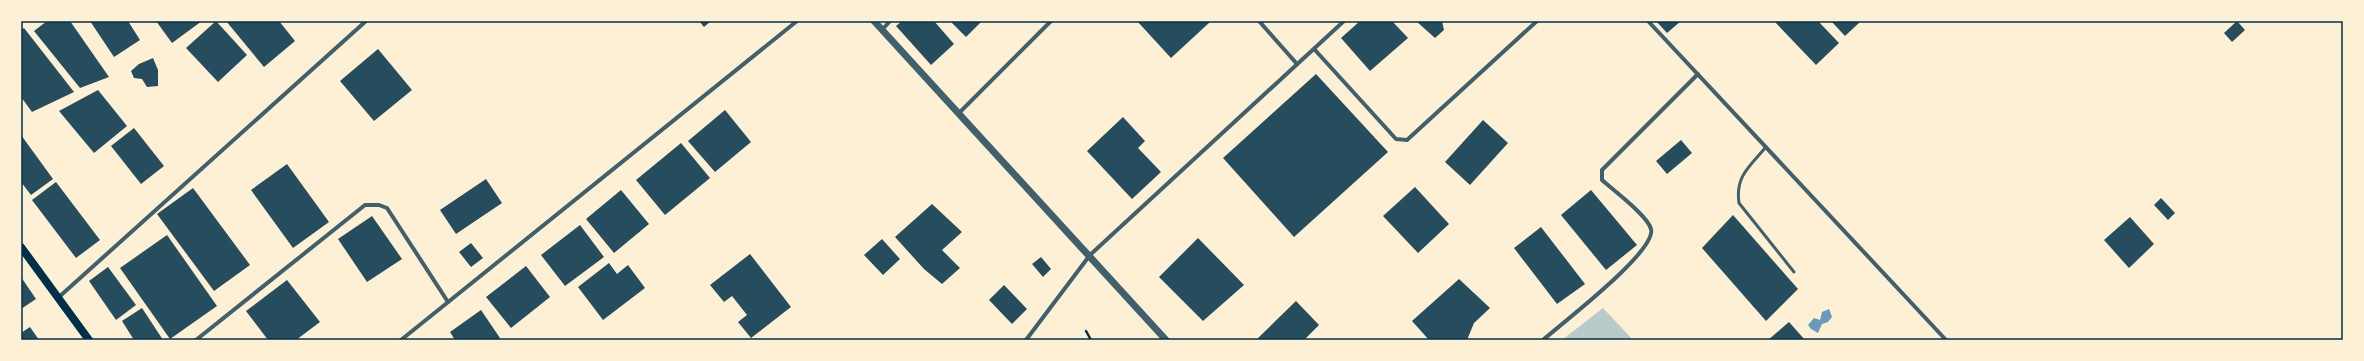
<svg xmlns="http://www.w3.org/2000/svg" width="2364" height="361" font-family="'Roboto Serif',serif">
<style>
.green{fill:#b9caca}
.water{fill:#669bbc}
.building{fill:#264d5e}
.lines{fill:none;stroke-linecap:round;stroke-linejoin:round}
.path{stroke:#003049;stroke-width:2.5}
.service{stroke:#3f606c;stroke-width:3}
.minor{stroke:#3f606c;stroke-width:4}
.tertiary{stroke:#3f606c;stroke-width:7}
.secondary{stroke:#003049;stroke-width:8}
.neatline{fill:none;stroke:#003049;stroke-width:1.5}
</style>
<rect width="100%" height="100%" fill="#fdf0d5"/>
<path class="green" d="M1603,308l30,32h-71z"/>
<path class="water" d="M1829,309l3,8 -4,5 -6,2 -4,9 -7,-4 -3,-4 6,-7 6,2 2,-8z"/>
<g class="building">
<path d="M47,21h23l39,56 -29,11 -46,-57z"/>
<path d="M90,21h38l12,19 -26,17z"/>
<path d="M156,21h46l-30,22z"/>
<path d="M216,21l31,34 -29,27 -32,-34z"/>
<path d="M226,21h53l16,20 -31,26z"/>
<path d="M699,21h12l-7,6z"/>
<path d="M902,21h32l20,23 -23,21 -35,-39z"/>
<path d="M950,21h32l-16,16z"/>
<path d="M1137,21h72l1,1 -39,36z"/>
<path d="M1360,21h32l16,17 -38,33 -29,-33z"/>
<path d="M1416,21h26l2,9 -9,8z"/>
<path d="M1656,21h25l-14,12z"/>
<path d="M1774,21h44l21,22 -23,22z"/>
<path d="M1831,21h30l-16,15z"/>
<path d="M2237,21l8,9 -13,12 -8,-9z"/>
<path d="M24,28l50,64 -42,20 -11,-15v-67z"/>
<path d="M378,49l34,41 -38,31 -34,-40z"/>
<path d="M153,58l5,12v16l-11,1 -5,-8 -8,-1 -3,-7 8,-7z"/>
<path d="M1316,74l72,78 -94,85 -71,-79z"/>
<path d="M98,90l29,36 -33,27 -35,-42z"/>
<path d="M725,110l26,32 -36,30 -27,-31z"/>
<path d="M1123,117l22,24 -7,7 23,24 -29,27 -45,-48z"/>
<path d="M1483,120l25,23 -38,42 -25,-23z"/>
<path d="M134,128l30,38 -23,18 -30,-38z"/>
<path d="M21,135l32,44 -22,16 -10,-13z"/>
<path d="M1681,140l11,13 -25,21 -11,-13z"/>
<path d="M681,143l29,35 -45,37 -29,-35z"/>
<path d="M287,164l42,58 -36,26 -42,-58z"/>
<path d="M486,179l16,24 -46,31 -16,-24z"/>
<path d="M56,182l44,58 -24,18 -44,-58z"/>
<path d="M1415,187l34,37 -31,29 -35,-37z"/>
<path d="M193,188l57,77 -36,26 -57,-77z"/>
<path d="M621,190l28,34 -35,29 -28,-34z"/>
<path d="M1591,190l46,55 -31,25 -45,-55z"/>
<path d="M2161,198l14,15 -7,7 -14,-15z"/>
<path d="M932,204l30,28 -20,18 18,18 -18,16 -18,-15 -29,-32z"/>
<path d="M1733,215l65,74 -32,32 -64,-73z"/>
<path d="M372,216l30,43 -35,23 -29,-43z"/>
<path d="M2130,217l24,27 -25,24 -25,-28z"/>
<path d="M580,225l24,32 -39,29 -24,-31z"/>
<path d="M1541,227l44,57 -28,20 -43,-56z"/>
<path d="M167,235l50,71 -47,33 -50,-71z"/>
<path d="M1198,238l46,47 -41,36 -44,-44z"/>
<path d="M882,239l18,20 -17,16 -19,-20z"/>
<path d="M471,243l12,15 -12,9 -12,-15z"/>
<path d="M750,254l41,53 -40,31 -13,-16 9,-7 -15,-19 -8,6 -14,-17z"/>
<path d="M1041,257l10,12 -8,8 -11,-13z"/>
<path d="M609,263l8,11 11,-9 17,23 -42,32 -25,-33z"/>
<path d="M526,266l24,31 -39,31 -25,-31z"/>
<path d="M108,267l28,38 -20,15 -27,-39z"/>
<path d="M21,277l15,22 -15,10z"/>
<path d="M1459,279l31,29 -16,15 -7,17h-38l-17,-19z"/>
<path d="M287,280l33,42 -24,18h-28l-22,-29z"/>
<path d="M1004,285l23,24 -15,15 -23,-24z"/>
<path d="M1296,301l23,24 -14,14 1,1h-50z"/>
<path d="M142,308l21,32h-29l-12,-19z"/>
<path d="M481,310l19,28 -3,2h-42l-5,-8z"/>
<path d="M1789,322l16,18h-37z"/>
<path d="M30,327l9,13h-18v-7z"/>
</g>
<g class="lines">
<path class="path" d="M1086,331l5,9"/>
<path class="service" d="M1766,147c-16,19 -31,29 -27,56l55,69"/>
<g class="minor">
<path d="M1259,21l38,43"/>
<path d="M1648,21l298,319"/>
<path d="M882,30l8,-9"/>
<path d="M1315,50l81,89 11,1 130,-119"/>
<path d="M959,113l92,-92"/>
<path d="M59,297l307,-276"/>
<path d="M196,340l169,-135h14l8,3 61,94"/>
<path d="M401,340l396,-319"/>
<path d="M1026,340l64,-85 254,-234"/>
<path d="M1543,340c19,-17 114,-89 108,-111 -3,-13 -38,-39 -49,-49v-10l96,-96"/>
</g>
<path class="tertiary" d="M874,21l292,319"/>
<path class="secondary" d="M21,247l68,93"/>
</g>
<rect width="2364" height="361" fill="none" stroke="#fdf0d5" stroke-width="44"/>
<rect x="22" y="22" width="2320" height="317" class="neatline"/>
</svg>
